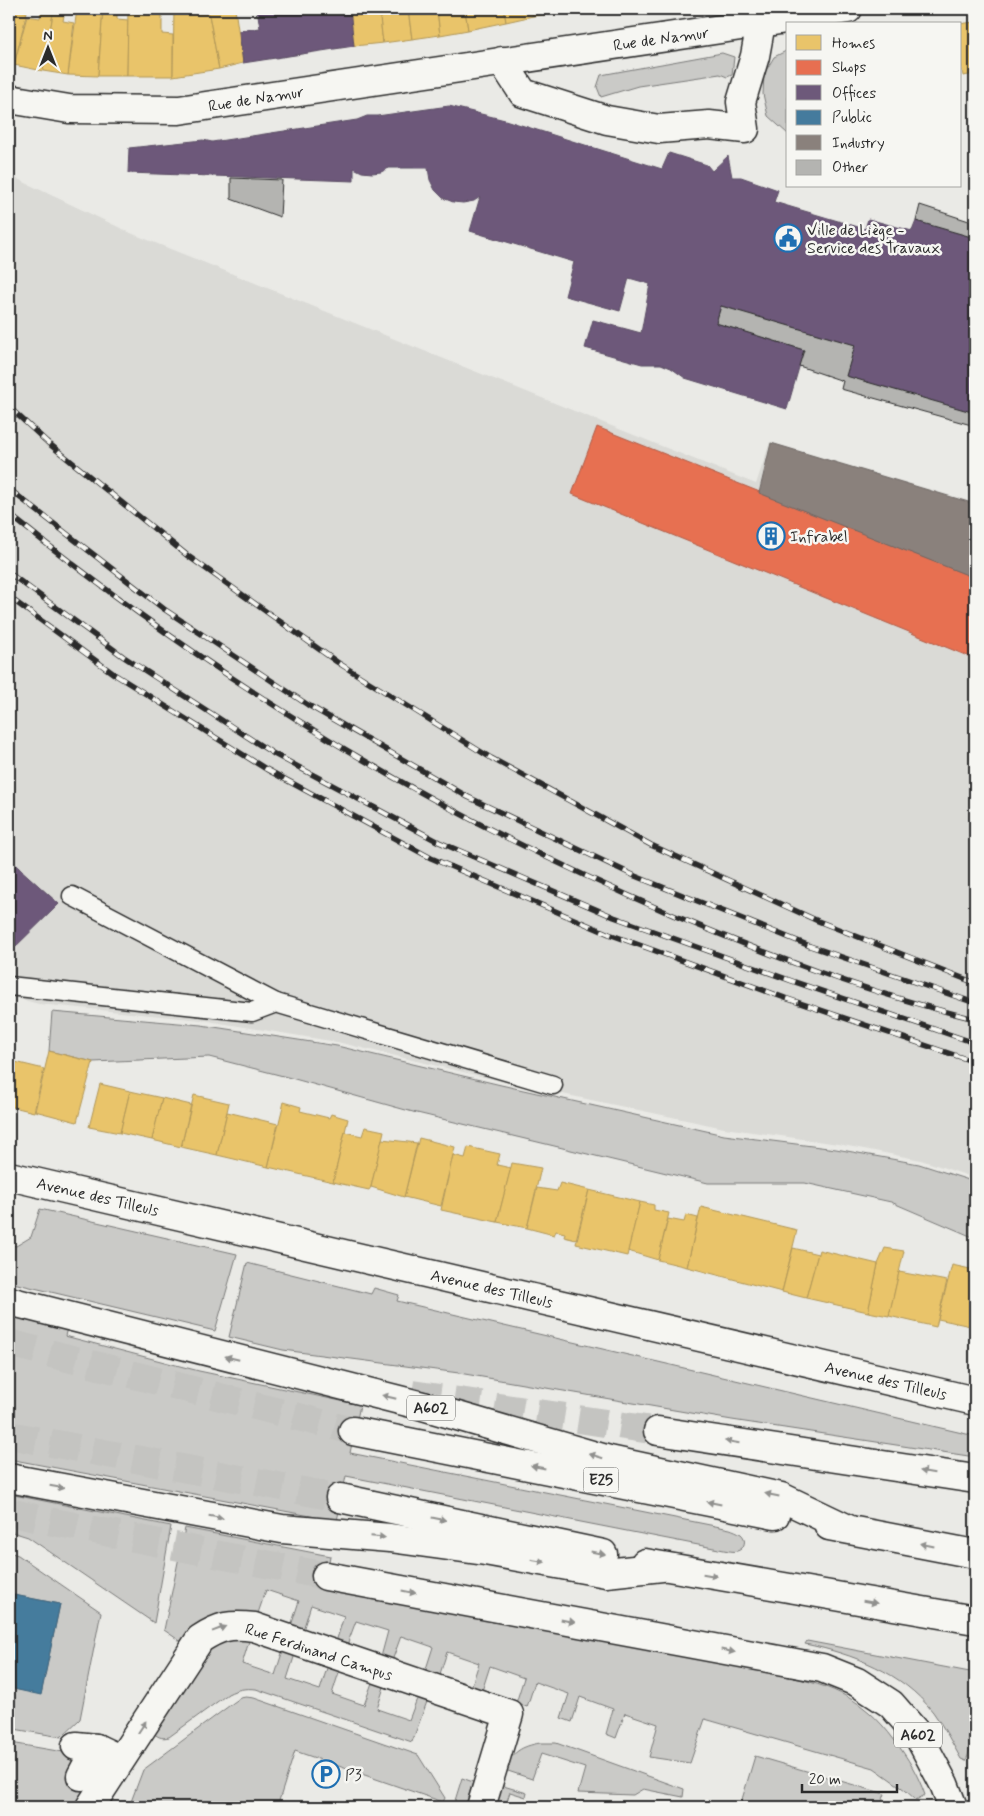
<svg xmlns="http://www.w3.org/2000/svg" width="984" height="1816" font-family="Mynerve,sans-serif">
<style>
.built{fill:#dadad6}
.green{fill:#cacac7;stroke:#7a7a79}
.homes{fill:#e9c46a;stroke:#b09657}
.shops{fill:#e76f51;stroke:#af5b46}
.offices{fill:#6d597a;stroke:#594b62}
.public{fill:#457b9d;stroke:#3d637b}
.industry{fill:#8a817c;stroke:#6e6764}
.building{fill:#b4b4b1;stroke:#2b2b2b}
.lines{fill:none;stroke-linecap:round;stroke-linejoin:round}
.highway-tunnel{stroke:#c4c4c1;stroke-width:28;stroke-dasharray:28 14;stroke-linecap:butt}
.lane-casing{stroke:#2b2b2b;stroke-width:21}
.street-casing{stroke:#2b2b2b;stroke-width:31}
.highway-casing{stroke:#2b2b2b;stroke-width:31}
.lane{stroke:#f6f6f2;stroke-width:18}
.street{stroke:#f6f6f2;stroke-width:28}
.highway{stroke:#f6f6f2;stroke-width:28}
.rail-casing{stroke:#2b2b2b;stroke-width:5.5}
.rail{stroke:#f6f6f2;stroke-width:4;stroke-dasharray:11;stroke-linecap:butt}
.oneway{fill:#90908e}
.labels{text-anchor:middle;stroke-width:5;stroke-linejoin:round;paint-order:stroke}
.shield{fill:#f6f6f2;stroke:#686867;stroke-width:1}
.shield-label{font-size:15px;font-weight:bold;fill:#2b2b2b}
.street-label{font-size:16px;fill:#2b2b2b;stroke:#f6f6f2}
.poi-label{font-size:16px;fill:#2b2b2b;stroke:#f6f6f2;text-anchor:start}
</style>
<rect width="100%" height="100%" fill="#eaeae6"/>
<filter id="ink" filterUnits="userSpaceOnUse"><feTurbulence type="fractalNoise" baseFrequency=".02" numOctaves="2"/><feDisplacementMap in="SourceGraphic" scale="10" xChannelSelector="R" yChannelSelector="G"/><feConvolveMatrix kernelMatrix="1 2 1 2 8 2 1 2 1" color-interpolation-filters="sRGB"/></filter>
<g filter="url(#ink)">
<path class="built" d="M9,175l124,59 623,250 14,-42 205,61v675l-54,-18 -83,-16 -114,-16 -223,-47 -164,-39 -135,-22 -163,-16 -30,-8z"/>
<g class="green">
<path d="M788,50v84l-20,-18 -5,-22 1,-20 10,-17z"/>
<path d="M722,53l12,4 -2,18 -5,2 -7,-3 -82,12 -37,11 -4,-10 4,-12z"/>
<path d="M52,1012l149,13 136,21 164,39 223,50 112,14 83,15 56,18v56l-84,-36 -86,-19h-97l-295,-71 -122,-34 -82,-21 -116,5 -44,-11z"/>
<path d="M40,1209l197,45 -22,77 -206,-49v-38l7,2 15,-9z"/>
<path d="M247,1263l124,31 3,-6 25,7 -2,6 578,135v21l-243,-37 -273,-47 -176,-23 -54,-13z"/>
<path d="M9,1315l58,13 -2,8 134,35 161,34 -10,48 380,76c3,1 8,3 11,5 6,5 4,15 -4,17 -1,1 -7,0 -8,0l-383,-75 -9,45 -328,-62z"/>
<path d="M9,1494l162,32 -17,97 -126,-86 -19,-6z"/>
<path d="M185,1528l145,28 -6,32 447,85c55,11 90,21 124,68 13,17 23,34 30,54l-9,5 -11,-10 -31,-22 -169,-49 -15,44 -41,-6 9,-33 -33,-11 -9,25 -10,-4 7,-25 -33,-12 -8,25 -11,-4 8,-24 -34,-12 -8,25 -11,-4 8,-25 -34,-12 -8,25 -11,-3 8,-25 -32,-11 -8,25 -14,-5 8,-25 -32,-11 -9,25 -11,-4 7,-26 -32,-10 -9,24 -11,-3 8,-26 -33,-11 -8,25 -12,-4 8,-25 -33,-11 -10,29 -70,26 -22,-15z"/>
<path d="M9,1552l9,3 83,57 -21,107 -19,18 -47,-8 -3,14 64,11 -3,16 22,16 -14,21h-71v-119l32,6 19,-90 -51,-10z"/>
<path d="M250,1638l-8,26 33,11 8,-25 12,4 -8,25 33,11 8,-25 12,4 -8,25 32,11 9,-25 12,4 -8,25 32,11 9,-24 10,3 -16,43 -156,-53c-11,-1 -18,0 -28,5l-59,43c-8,2 -11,0 -17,-5l62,-92z"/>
<path d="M807,1641l168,32v62l-9,26 -5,-2c-9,-16 -17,-32 -28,-47 -31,-40 -80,-58 -128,-68z"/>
<path d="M246,1697l8,1 164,57 27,43 -2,4 -148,-51 -18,56h-148l14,-37 90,-67 7,-5z"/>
<path d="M540,1743h16l128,46 -1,8 -40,-8 -10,6 -55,-2 7,-25 -44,-14 -9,25 -27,-9c6,-18 17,-24 35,-27z"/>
<path d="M755,1756l130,38 -5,13h-135l-5,-1z"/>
<path d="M462,1778l11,4 -8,25h-12z"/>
<path d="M500,1785l27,8 -1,4 -16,-5 -5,15h-12z"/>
</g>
<g class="homes">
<path d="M9,9l18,3 -13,53 -5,-2z"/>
<path d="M77,9h26l-5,67 -30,-1z"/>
<path d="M103,9h14v10l11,1 -1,56h-29z"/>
<path d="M128,9h34v25l11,1v41h-46z"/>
<path d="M174,9h34l11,60 -46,7z"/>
<path d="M208,9h27l8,54 -24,6z"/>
<path d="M350,9h29l4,34 -29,3z"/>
<path d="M379,9h29l4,30 -29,4z"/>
<path d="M408,9h29l3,26 -28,4z"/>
<path d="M437,9h28l3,21 -28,5z"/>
<path d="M465,9h39l2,13 -38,8z"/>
<path d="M504,9h28l1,7 -27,6z"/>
<path d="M532,9h29l1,3 -29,4z"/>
<path d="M561,9h27l-26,3z"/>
<path d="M41,12l12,2 -10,57 -29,-6 13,-49 13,2z"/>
<path d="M53,14l11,1 -1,6 11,2 -6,52 -25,-4z"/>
<path d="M975,22v52l-12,2 -3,-14v-38h-2z"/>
<path d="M49,1051l44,11 -16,60 -42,-11z"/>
<path d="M9,1061l6,1 -6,23z"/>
<path d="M15,1062l29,7 -10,43 -25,-6v-21z"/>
<path d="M100,1084l30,7 -10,42 -31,-6z"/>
<path d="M130,1091l32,7 -10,42 -32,-7z"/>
<path d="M194,1095l35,8 -12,52 -36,-8z"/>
<path d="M162,1098l29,7 -10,42 -29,-7z"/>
<path d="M284,1102l17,5 -1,4 29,7 2,-4 17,5 -15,63 -65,-15z"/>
<path d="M227,1112l51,12 -10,43 -51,-12z"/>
<path d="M365,1127l19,4 -13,56 -2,3 -36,-8 12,-50 17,4z"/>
<path d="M419,1138l36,9 -14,59 -37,-9z"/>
<path d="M382,1139l35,4 -13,54 -33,-10z"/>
<path d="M468,1147l32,7 -3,11 14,3 -14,54 -56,-12 12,-55 12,3z"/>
<path d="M512,1163l29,5 -14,60 -30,-6z"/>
<path d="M560,1183l29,7 -13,50 -12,-3 1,-4 -9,-2 -2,4 -27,-7 10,-40 20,3z"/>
<path d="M589,1190l51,12 -13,54 -51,-12z"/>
<path d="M640,1202l14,3v5l15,3 -11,47 -30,-9z"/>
<path d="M701,1207l96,23 -15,62 -95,-25z"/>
<path d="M686,1215l12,3 -11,49 -29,-7 10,-41 16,3z"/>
<path d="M793,1248l25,6 -12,44 -24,-6z"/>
<path d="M885,1248l19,3 -15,65 -21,-4 10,-48z"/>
<path d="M819,1250l59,14 -10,48 -62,-14z"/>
<path d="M952,1265l23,5v57l-37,-8z"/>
<path d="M899,1272l48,9 -11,46 -47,-11z"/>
</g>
<path class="shops" d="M597,427l378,151v81l-403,-165z"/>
<g class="offices">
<path d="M257,9h76v3l17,-2 4,36 -111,17 -4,-32 21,-3z"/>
<path d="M449,106l56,14 157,49 7,-16 38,12 5,6 16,-15 4,21h9l37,13 -4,12 91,27 3,-10 44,12 4,-10 59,17v175l-129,-37 9,-31 -134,-39 -5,17 88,27 -17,59 -102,-31 -14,-10 -10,-4h-19l-57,-16 8,-28 48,13 9,-49 -21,-6 -9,33 -55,-15 9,-34 -104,-31 10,-34 -6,4 -11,2 -10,-1 -10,-4 -8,-8 -5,-10 -2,-12h-39l-8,4 -9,1 -10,-1 -8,-4v13l-226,-8 1,-25 74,-8 9,2 145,-22 10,-4h10z"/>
<path d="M9,859l50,45 -50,49z"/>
</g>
<path class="public" d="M9,1594l51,10 -19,91 -32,-7z"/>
<path class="industry" d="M771,443l204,61v74l-216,-85z"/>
<g class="building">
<path d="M231,178l51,2 -2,37 -49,-18z"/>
<path d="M920,205l55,18v15l-59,-17z"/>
<path d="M721,306l134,39 -9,31 129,37v13l-134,-37 2,-8 -44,-15 5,-16 -88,-27z"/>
</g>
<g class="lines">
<g class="highway-tunnel">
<path d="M9,1343l344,88"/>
<path d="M412,1394l246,37"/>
<path d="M9,1435l331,63"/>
<path d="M9,1512l30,7 287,57"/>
</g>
<g class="lane-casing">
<g id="lane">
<path d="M72,896l204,107"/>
<path d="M9,986l243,26 24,-9 277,82"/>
</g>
</g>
<g class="street-casing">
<g id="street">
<path d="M502,61l21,32 84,27 52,9 50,-4 36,4 -4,-27 14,-46 6,-33"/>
<path d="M9,99l60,10 110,1 582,-87 87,-14"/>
<path d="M9,1176l966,225"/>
<path d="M76,1746l20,2 17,8"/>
<path d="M81,1776l15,-28"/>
<path d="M90,1807l110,-168c20,-13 30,-15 54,-12l255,87 -28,93"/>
</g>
</g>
<g class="highway-casing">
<g id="highway">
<path d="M9,1301l414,105 186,54 172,37 67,32"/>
<path d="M353,1431l422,84"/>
<path d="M658,1431l317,48"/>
<path d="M9,1478l273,51 108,9 95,13 121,22 56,-6"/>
<path d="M340,1498l263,56"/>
<path d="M829,1526l146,28"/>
<path d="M645,1563l330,57"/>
<path d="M326,1576l496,92 35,14 34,22 27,31 26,49 9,23"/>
</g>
</g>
<use href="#lane" class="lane"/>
<use href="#street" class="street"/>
<use href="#highway" class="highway"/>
<g class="rail-casing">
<g id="rail">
<path d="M9,407l38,35 141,114 149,106 154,96 160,87 167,76 157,62"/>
<path d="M9,489l155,120 144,96 160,92 167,79 175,70 165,57"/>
<path d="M9,514c92,74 187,143 287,205 120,76 247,140 377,196 98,41 198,79 302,104"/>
<path d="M9,573l115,84 150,97 165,88 175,75 178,64 183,62"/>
<path d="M9,597l105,77 152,95 165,89 178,76 176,64 190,64"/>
</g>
</g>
<use href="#rail" class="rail"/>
</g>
<defs><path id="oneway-solid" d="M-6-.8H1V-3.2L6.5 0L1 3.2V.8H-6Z" transform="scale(1.25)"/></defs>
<g class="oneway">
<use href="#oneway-solid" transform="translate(232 1358) rotate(-166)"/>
<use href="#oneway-solid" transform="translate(389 1397) rotate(-166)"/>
<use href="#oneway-solid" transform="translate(732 1442) rotate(-171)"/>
<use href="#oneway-solid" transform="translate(596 1456) rotate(-163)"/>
<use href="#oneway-solid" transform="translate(538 1467) rotate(-169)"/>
<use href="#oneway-solid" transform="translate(927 1472) rotate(-171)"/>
<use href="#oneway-solid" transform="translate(57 1487) rotate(10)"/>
<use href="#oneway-solid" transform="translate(772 1495) rotate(-168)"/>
<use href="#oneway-solid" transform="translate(714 1503) rotate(-169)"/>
<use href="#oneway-solid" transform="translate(216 1517) rotate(10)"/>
<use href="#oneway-solid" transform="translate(439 1519) rotate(12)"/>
<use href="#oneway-solid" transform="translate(378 1537) rotate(5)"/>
<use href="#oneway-solid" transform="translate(927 1545) rotate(-169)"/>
<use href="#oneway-solid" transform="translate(598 1553) rotate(12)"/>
<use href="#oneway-solid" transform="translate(538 1561) rotate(10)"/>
<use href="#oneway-solid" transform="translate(710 1575) rotate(10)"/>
<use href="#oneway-solid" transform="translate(409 1592) rotate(11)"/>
<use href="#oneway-solid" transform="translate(870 1602) rotate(10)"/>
<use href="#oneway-solid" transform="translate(568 1621) rotate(11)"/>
<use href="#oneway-solid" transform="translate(219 1629) rotate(-21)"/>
<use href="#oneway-solid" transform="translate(728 1651) rotate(11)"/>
<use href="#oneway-solid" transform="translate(142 1727) rotate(-57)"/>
</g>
</g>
<defs>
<g id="civic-ring" transform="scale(1.4375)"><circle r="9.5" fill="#f6f6f2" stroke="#1f6fb2" stroke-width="1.5"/><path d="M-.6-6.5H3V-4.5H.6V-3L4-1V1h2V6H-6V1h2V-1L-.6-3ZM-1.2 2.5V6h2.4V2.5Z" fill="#1f6fb2"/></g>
<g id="building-ring" transform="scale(1.4375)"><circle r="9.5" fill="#f6f6f2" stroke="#1f6fb2" stroke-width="1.5"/><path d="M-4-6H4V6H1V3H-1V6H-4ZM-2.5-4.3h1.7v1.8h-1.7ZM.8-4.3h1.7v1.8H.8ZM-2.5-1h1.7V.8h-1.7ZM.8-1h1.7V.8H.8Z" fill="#1f6fb2"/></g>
<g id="parking-ring" transform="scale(1.4375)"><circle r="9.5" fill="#f6f6f2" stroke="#1f6fb2" stroke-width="1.5"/><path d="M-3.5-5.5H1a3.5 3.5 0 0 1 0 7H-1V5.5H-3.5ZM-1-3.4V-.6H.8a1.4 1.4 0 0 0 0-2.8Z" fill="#1f6fb2"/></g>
</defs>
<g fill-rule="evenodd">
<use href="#civic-ring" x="788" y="238"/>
<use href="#building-ring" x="771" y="536"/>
<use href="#parking-ring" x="326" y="1774"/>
</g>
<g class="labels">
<g class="shield">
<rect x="407" y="1395.5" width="48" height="25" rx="4"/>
<rect x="583.5" y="1467.5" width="35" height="25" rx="4"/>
<rect x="894" y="1722.5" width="48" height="25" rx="4"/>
</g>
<g class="shield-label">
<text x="431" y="1413">A602</text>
<text x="601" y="1485">E25</text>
<text x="918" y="1740">A602</text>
</g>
<g class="street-label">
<text transform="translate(661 38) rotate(-8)" y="6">Rue de Namur</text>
<text transform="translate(256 98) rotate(-9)" y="6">Rue de Namur</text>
<text transform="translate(98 1196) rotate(13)" y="6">Avenue des Tilleuls</text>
<text transform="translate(492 1288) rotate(13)" y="6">Avenue des Tilleuls</text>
<text transform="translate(886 1380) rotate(13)" y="6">Avenue des Tilleuls</text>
<text transform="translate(319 1651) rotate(18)" y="6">Rue Ferdinand Campus</text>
</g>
<g class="poi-label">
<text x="807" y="235">Ville de Liège -<tspan x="807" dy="18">Service des Travaux</tspan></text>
<text x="790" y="542">Infrabel</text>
<text x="345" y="1780">P3</text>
</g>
</g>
<rect width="984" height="1816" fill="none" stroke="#f6f6f2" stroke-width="30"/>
<rect x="15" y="15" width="954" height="1786" fill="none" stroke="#2b2b2b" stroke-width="2" filter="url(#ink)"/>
<rect x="786" y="22" width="175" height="165" fill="#f6f6f2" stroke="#a5a5a2"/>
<rect x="796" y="35" width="25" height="15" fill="#e9c46a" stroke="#a5a5a2"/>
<text x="832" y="48" font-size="15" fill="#2b2b2b">Homes</text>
<rect x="796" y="60" width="25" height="15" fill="#e76f51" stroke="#a5a5a2"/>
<text x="832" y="72" font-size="15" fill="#2b2b2b">Shops</text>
<rect x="796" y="85" width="25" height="15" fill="#6d597a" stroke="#a5a5a2"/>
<text x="832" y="98" font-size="15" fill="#2b2b2b">Offices</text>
<rect x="796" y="110" width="25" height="15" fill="#457b9d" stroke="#a5a5a2"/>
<text x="832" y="122" font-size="15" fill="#2b2b2b">Public</text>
<rect x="796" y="135" width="25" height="15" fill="#8a817c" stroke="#a5a5a2"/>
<text x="832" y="148" font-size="15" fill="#2b2b2b">Industry</text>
<rect x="796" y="160" width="25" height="15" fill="#b4b4b1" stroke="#a5a5a2"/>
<text x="832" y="172" font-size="15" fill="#2b2b2b">Other</text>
<g transform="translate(48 48)" stroke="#f6f6f2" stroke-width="4" paint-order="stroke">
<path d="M0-4L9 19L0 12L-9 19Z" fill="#2b2b2b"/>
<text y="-8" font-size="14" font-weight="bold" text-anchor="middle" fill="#2b2b2b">N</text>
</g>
<path d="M802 1784v8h95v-8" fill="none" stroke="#2b2b2b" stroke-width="2.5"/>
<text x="809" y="1784" font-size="15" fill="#2b2b2b" stroke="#f6f6f2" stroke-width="4" paint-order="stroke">20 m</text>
</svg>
